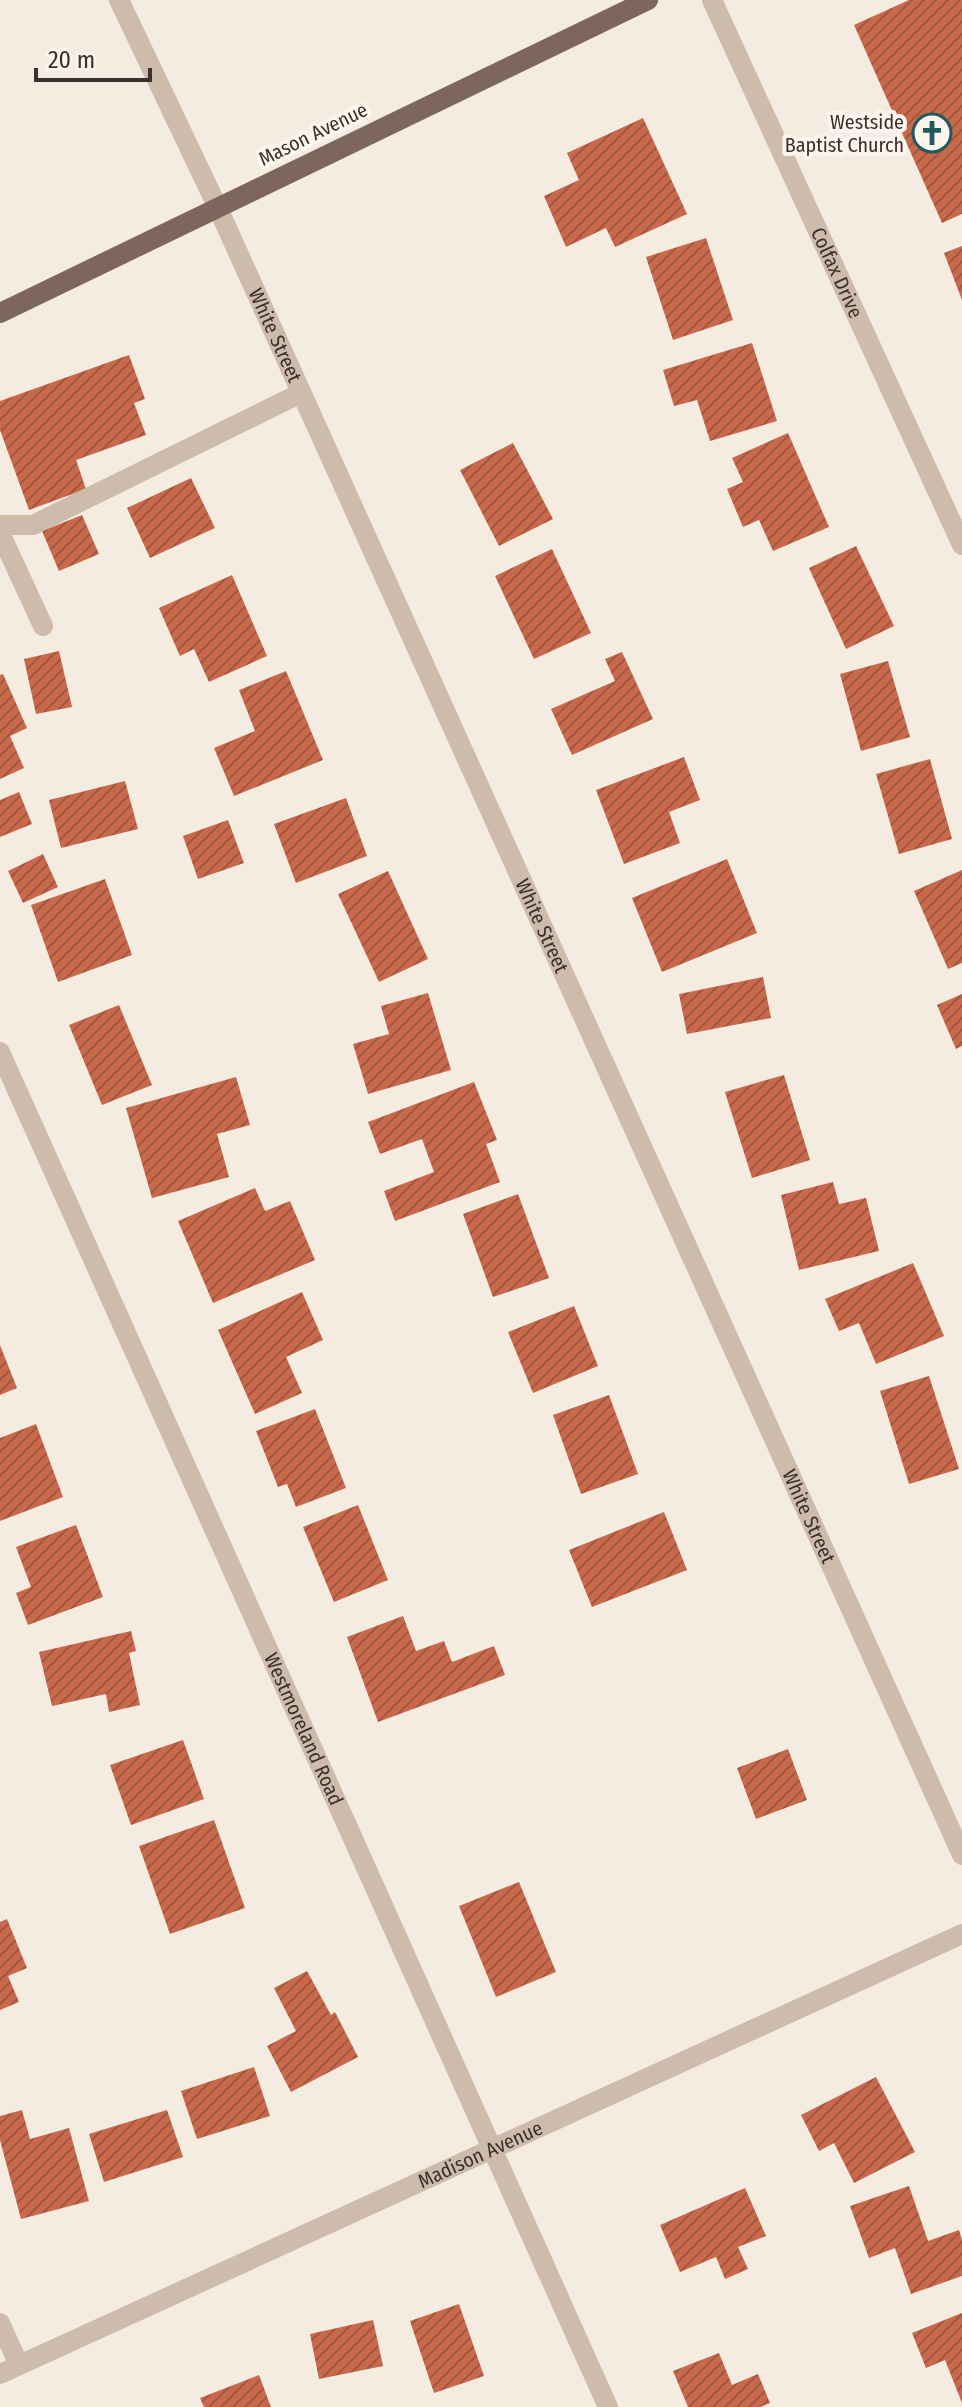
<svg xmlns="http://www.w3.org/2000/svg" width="962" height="2407" font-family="'Fira Sans Condensed',sans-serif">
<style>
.building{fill:url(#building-hatch)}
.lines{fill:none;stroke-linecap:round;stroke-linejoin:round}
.minor{stroke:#cdbbac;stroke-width:20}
.major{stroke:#7d675c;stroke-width:20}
.labels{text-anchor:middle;stroke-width:8;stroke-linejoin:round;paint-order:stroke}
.poi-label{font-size:20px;fill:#3b302b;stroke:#fbf5ee;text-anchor:end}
.street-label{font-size:20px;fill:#3b302b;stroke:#fbf5ee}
</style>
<defs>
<pattern id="building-hatch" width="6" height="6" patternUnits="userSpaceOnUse" patternTransform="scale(2)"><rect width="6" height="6" fill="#c8694b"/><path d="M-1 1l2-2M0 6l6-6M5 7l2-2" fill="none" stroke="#a4573f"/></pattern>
</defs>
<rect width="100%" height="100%" fill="#f4ebe1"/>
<g class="building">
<path d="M909,0h53v214l-20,9 -88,-198z"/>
<path d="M643,118l44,96 -72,33 -9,-19 -40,19 -22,-51 35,-16 -12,-27z"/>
<path d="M706,238l27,82 -60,20 -27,-83z"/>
<path d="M962,246v54l-18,-47z"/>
<path d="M752,343l25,78 -67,20 -13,-41 -23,6 -11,-36z"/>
<path d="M129,355l16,44 -11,4 12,32 -70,25 10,29 -57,21 -29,-80v-29z"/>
<path d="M788,433l41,94 -56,24 -14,-31 -16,7 -16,-38 16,-7 -11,-24z"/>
<path d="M513,443l40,76 -54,27 -39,-76z"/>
<path d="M191,478l24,50 -65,30 -23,-50z"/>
<path d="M82,515l17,39 -40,17 -17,-40z"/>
<path d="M856,546l38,80 -48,23 -37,-81z"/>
<path d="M552,549l39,84 -57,26 -39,-83z"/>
<path d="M232,575l35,81 -58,26 -15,-33 -14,7 -21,-48z"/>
<path d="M59,651l13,56 -36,7 -12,-55z"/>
<path d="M622,652l31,67 -81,36 -21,-46 64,-28 -10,-22z"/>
<path d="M888,661l22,76 -49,14 -21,-77z"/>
<path d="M286,671l37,89 -89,36 -20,-48 41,-17 -16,-41z"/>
<path d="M3,674l24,54 -17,8 14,32 -24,11v-104z"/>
<path d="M684,757l16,43 -31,12 11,31 -56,21 -28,-74z"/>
<path d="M930,759l22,80 -53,15 -23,-80z"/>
<path d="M125,781l13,48 -77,19 -12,-48z"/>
<path d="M19,792l13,32 -32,13v-37z"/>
<path d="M346,798l21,58 -71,27 -22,-59z"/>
<path d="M228,820l16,43 -46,16 -15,-43z"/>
<path d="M43,854l15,33 -35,16 -15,-32z"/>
<path d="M727,859l30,74 -95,39 -30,-74z"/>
<path d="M962,870v93l-14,6 -34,-78z"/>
<path d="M388,871l40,88 -49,23 -41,-88z"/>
<path d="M105,879l27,76 -74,27 -27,-77z"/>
<path d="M763,977l8,41 -84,16 -8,-40z"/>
<path d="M428,993l23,77 -83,24 -15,-50 36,-10 -8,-28z"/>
<path d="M962,994v52l-6,3 -19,-44z"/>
<path d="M119,1005l33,80 -50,20 -33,-80z"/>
<path d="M784,1075l26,85 -58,18 -27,-86z"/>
<path d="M236,1077l14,48 -33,9 12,43 -77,21 -26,-90z"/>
<path d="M474,1082l23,58 -11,4 14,38 -105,39 -11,-30 50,-19 -12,-33 -42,15 -12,-32z"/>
<path d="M833,1182l6,22 27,-6 13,53 -80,19 -18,-75z"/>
<path d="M255,1188l10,23 25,-10 25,59 -102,43 -35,-82z"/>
<path d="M518,1194l31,84 -56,19 -30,-83z"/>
<path d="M913,1263l31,73 -68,28 -17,-41 -20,8 -14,-32z"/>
<path d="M302,1292l21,48 -37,17 16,36 -47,21 -37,-84z"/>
<path d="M574,1306l24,60 -65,27 -25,-61z"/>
<path d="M0,1345l17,43 -17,7z"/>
<path d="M929,1376l30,93 -50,15 -29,-93z"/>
<path d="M609,1395l29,79 -57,20 -28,-79z"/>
<path d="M315,1409l31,79 -50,19 -9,-23 -9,3 -22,-56z"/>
<path d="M36,1424l27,73 -63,24v-83z"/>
<path d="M358,1505l30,75 -54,22 -31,-75z"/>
<path d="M664,1512l23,58 -95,37 -23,-57z"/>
<path d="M76,1525l27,72 -75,28 -12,-32 15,-6 -15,-40z"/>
<path d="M403,1616l13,35 28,-10 8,21 42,-16 11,29 -127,47 -31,-85z"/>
<path d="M131,1631l5,20 -7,2 11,52 -31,7 -3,-18 -54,12 -13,-54z"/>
<path d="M183,1740l21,59 -73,26 -21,-60z"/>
<path d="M788,1749l19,51 -51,19 -19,-51z"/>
<path d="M214,1820l31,88 -75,26 -31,-88z"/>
<path d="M519,1882l37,90 -60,25 -37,-91z"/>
<path d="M7,1919l20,49 -19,8 11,26 -19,8v-88z"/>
<path d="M307,1971l24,44 4,-3 23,45 -67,35 -24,-46 29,-15 -22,-43z"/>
<path d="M254,2067l16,49 -73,23 -16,-48z"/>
<path d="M876,2077l39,75 -61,31 -20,-40 -15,8 -18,-36z"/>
<path d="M22,2110l8,29 39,-11 20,73 -68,18 -21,-79v-24z"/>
<path d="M167,2110l16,47 -79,25 -15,-48z"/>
<path d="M909,2186l19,55 31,-11 3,10v36l-51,18 -16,-46 -26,10 -19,-52z"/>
<path d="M745,2188l21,48 -28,11 10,22 -23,10 -9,-22 -36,15 -20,-47z"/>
<path d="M459,2304l25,72 -50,17 -24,-72z"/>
<path d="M962,2313v90l-17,-43 -19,8 -14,-35z"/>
<path d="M373,2320l10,46 -64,13 -9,-45z"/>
<path d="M719,2353l13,32 26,-11 12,29 -10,4h-72l-15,-36z"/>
<path d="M259,2375l12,32h-67l-4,-9z"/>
</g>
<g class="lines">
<g class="minor">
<path id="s1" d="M119,0l98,206 745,1649"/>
<path id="s2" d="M712,0l250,545"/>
<path d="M0,525h33l268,-132"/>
<path d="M0,533l43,93"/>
<path id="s3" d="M0,1052l608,1355"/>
<path d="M0,2323l19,42"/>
<path id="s4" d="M0,2374l962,-440"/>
</g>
<path class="major" d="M0,313l648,-313"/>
</g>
<defs>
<g id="church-ring" transform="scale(2)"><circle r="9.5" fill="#fbf5ee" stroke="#1f5a5e" stroke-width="1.5"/><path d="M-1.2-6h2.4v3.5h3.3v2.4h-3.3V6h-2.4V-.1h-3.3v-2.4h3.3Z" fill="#1f5a5e"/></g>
</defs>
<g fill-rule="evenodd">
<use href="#church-ring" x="932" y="133"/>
</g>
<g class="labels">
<g class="poi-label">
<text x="904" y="129">Westside<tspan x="904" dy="23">Baptist Church</tspan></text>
</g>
<g class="street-label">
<text transform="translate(313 134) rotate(-26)" y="7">Mason Avenue</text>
<text dy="7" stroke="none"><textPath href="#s2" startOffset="300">Colfax Drive</textPath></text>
<text dy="7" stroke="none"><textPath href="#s1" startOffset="370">White Street</textPath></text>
<text dy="7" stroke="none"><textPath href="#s1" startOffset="1018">White Street</textPath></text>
<text dy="7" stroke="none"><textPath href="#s1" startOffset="1666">White Street</textPath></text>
<text dy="7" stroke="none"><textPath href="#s3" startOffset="742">Westmoreland Road</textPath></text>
<text dy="7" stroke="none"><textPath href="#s4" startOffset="528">Madison Avenue</textPath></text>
</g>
</g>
<path d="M36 68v12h114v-12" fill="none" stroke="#3b302b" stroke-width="4"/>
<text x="48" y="68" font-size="24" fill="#3b302b" stroke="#fbf5ee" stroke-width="6" paint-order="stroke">20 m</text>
</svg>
